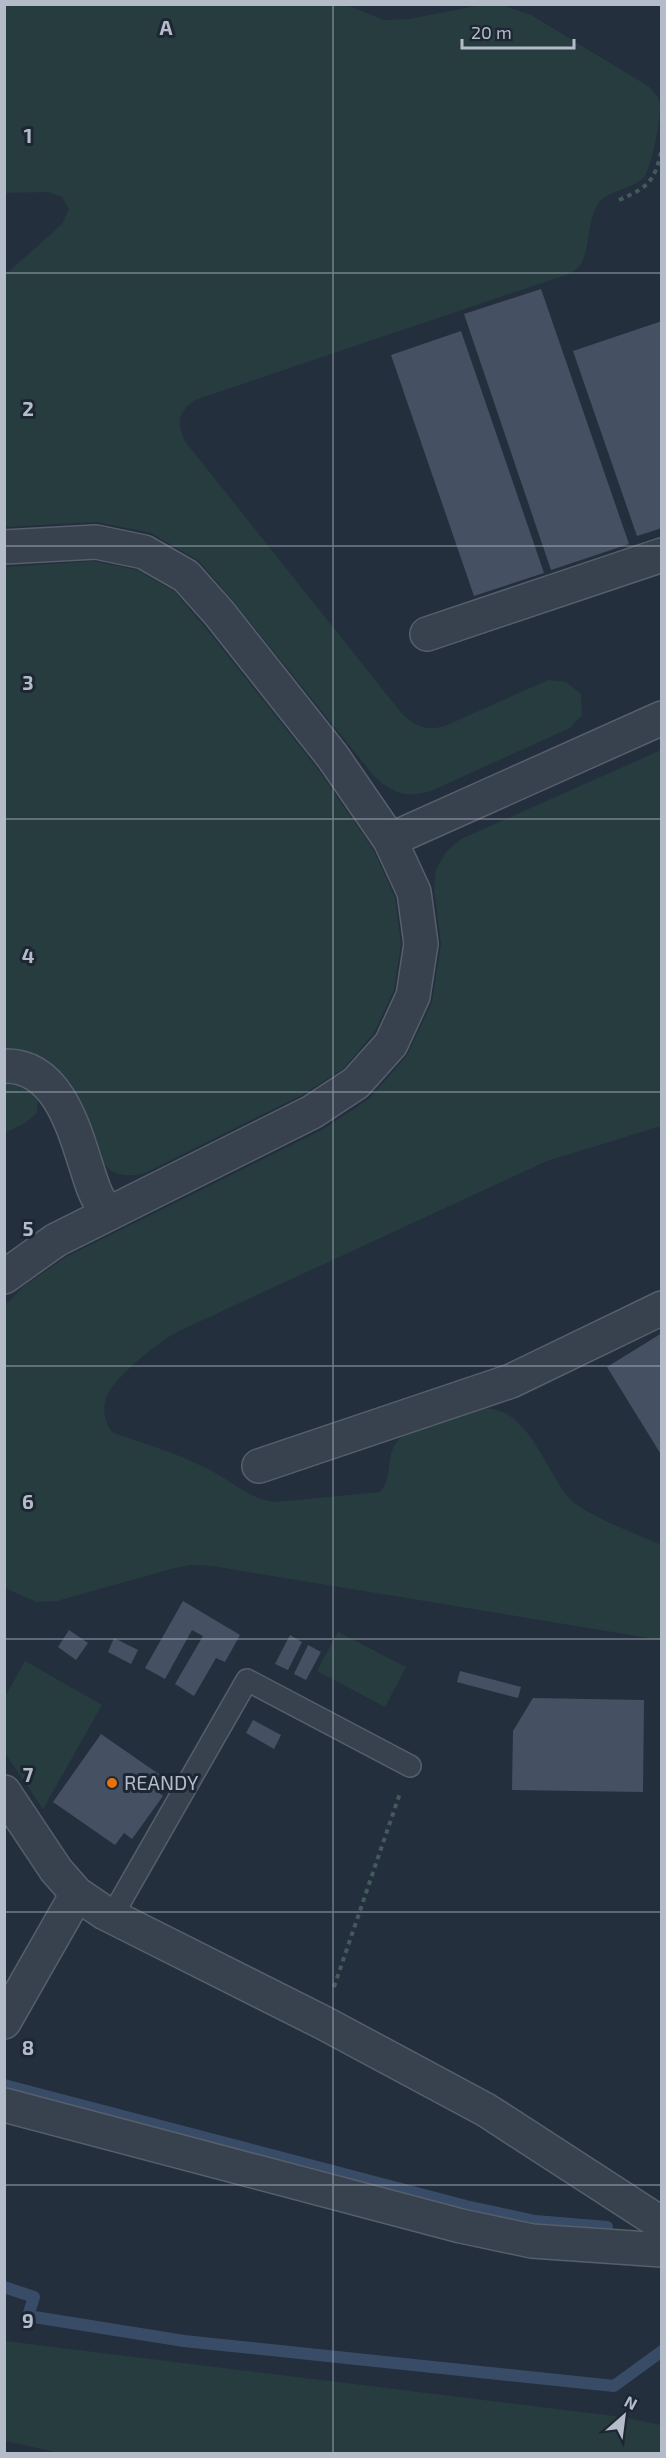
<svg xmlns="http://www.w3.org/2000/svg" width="666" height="2458" font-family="'Exo 2',sans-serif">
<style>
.green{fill:#263c3f}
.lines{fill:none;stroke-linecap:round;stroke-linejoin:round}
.stream{stroke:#394c67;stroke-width:12}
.building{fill:#455162}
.service-casing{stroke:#565f6c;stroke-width:24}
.minor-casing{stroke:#565f6c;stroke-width:36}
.path{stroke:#44595c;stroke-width:4;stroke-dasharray:4.5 4.5;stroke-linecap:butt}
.service{stroke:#38414e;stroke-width:21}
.minor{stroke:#38414e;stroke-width:33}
.grid{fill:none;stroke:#b4bcc9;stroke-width:1.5;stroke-opacity:0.55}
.food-dot{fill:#e8710a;stroke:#1d2633;stroke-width:2}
.labels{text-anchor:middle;stroke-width:6;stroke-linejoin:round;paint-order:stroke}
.poi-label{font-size:20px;fill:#b4bcc9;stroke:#1d2633;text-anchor:start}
.grid-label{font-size:20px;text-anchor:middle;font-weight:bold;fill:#b4bcc9;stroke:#1d2633;stroke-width:6;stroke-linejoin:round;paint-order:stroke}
</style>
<rect width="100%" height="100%" fill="#242f3e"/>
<g class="green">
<path d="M347,5l37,15 25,-1 72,-14 24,1 26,9 117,71c6,6 11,10 12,19 1,13 -8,62 -16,72 -13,14 -38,12 -47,29 -11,18 -6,46 -19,62 -3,3 -9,5 -12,7l-371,125c-17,13 -18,20 -11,40l219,275c14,12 24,16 42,11l103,-46 18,2 15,12 1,21 -12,13 -139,63c-27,7 -37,3 -57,-15l-141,-175 -34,-40 -48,-28 -54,-11 -92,5v-252l57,-51 7,-15 -7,-12 -14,-5 -43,1v-188z"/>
<path d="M94,561l43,9 37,21 30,35 113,142 56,81 22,48 6,47 -7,46 -20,43 -31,36 -41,26 -159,79c-26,4 -34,-1 -48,-23l-90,-99v-485z"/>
<path d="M661,750v376l-114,35 -368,170c-22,12 -54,38 -69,59 -9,12 -7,34 4,43 31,11 63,20 92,35 24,11 43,32 70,34l104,-10c14,-15 4,-39 20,-54 13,-11 36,-15 52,-20 12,-4 26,-11 40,-9 39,5 55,66 79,91 18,17 67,34 90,45v95l-449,-74 -22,-1 -19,4 -114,32 -21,1 -31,-14v-283l19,-19 42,-29 256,-127 47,-31 38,-44 25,-53 9,-58 -7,-55 2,-19 10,-18 15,-13z"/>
<path d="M5,1080l23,7 10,11 -1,15 -12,10 -20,10z"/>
<path d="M338,1632l68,35 -21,40 -68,-36z"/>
<path d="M25,1661l77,44 -59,104 -38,-56v-56z"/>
<path d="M5,2341l617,76 39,8v28h-601l-55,-12z"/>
</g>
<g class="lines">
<g class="stream">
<path d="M4,2085l462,121 69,15 72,6"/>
<path d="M4,2287l30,10 -6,19 156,25 430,45 48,-35"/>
</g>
</g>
<g class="building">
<path d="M541,289l88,255 -78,26 -87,-256z"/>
<path d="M662,321v207l-25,8 -64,-185z"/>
<path d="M461,331l83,242 -70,23 -83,-241z"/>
<path d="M662,1333v123l-55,-89z"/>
<path d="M183,1601l57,34 -15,27 -9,-4 -22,38 -19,-12 28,-48 -11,-6 -27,49 -20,-11z"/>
<path d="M69,1630l19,13 -12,17 -18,-13z"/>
<path d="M290,1635l12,7 -14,28 -13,-6z"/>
<path d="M114,1638l24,12 -7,14 -23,-12z"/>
<path d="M308,1645l13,7 -15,28 -12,-6z"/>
<path d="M460,1671l61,16 -3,11 -61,-16z"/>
<path d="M533,1698l111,2 -1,92 -131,-2 1,-59z"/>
<path d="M253,1720l28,15 -7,14 -28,-16z"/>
<path d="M101,1734l62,43 -9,12 9,7 -31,43 -8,-6 -9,12 -62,-43z"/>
</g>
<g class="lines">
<g class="service-casing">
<path id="service" d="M112,1916l135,-236 163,86"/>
</g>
<g class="minor-casing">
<g id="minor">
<path d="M4,547l92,-5 48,10 42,24 33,37 114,144 57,83 24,52 7,52 -8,52 -22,48 -35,39 -44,29 -256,128 -52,37"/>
<path d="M427,634l235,-79"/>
<path d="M390,840l272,-122"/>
<path d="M4,1066c59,-2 73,76 88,118 3,10 9,20 14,29"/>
<path d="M259,1466l252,-85 151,-73"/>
<path d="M4,1792l52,78 21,24 28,19 217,109 164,88 176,114"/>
<path d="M4,2022l73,-128"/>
<path d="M4,2105l457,121 71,15 130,9"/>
</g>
</g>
<g class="path">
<path d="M619,200c30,-13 36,-19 43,-52"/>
<path d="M334,1987l66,-194"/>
</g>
<use href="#service" class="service"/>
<use href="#minor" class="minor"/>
</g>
<path class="grid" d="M333,4v2450M4,273h658M4,546h658M4,819h658M4,1092h658M4,1366h658M4,1639h658M4,1912h658M4,2185h658"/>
<circle class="food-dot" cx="112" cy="1783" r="6"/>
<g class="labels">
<g class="poi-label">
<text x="124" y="1790">REANDY</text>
</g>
</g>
<g class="grid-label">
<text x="166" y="35">A</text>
<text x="28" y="143">1</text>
<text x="28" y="416">2</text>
<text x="28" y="690">3</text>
<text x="28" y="963">4</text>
<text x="28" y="1236">5</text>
<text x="28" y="1509">6</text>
<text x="28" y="1782">7</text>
<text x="28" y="2055">8</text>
<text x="28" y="2328">9</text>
</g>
<rect width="666" height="2458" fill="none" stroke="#b4bcc9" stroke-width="12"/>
<g transform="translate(624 2416) rotate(28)" stroke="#1d2633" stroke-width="4.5" paint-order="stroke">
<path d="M0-4.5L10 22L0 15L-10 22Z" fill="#b4bcc9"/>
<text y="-9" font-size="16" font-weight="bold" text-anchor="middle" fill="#b4bcc9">N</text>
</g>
<path d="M462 39v9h112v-9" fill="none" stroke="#b4bcc9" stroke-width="3"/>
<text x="471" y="39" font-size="18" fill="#b4bcc9" stroke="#1d2633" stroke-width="4.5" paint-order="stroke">20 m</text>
</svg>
